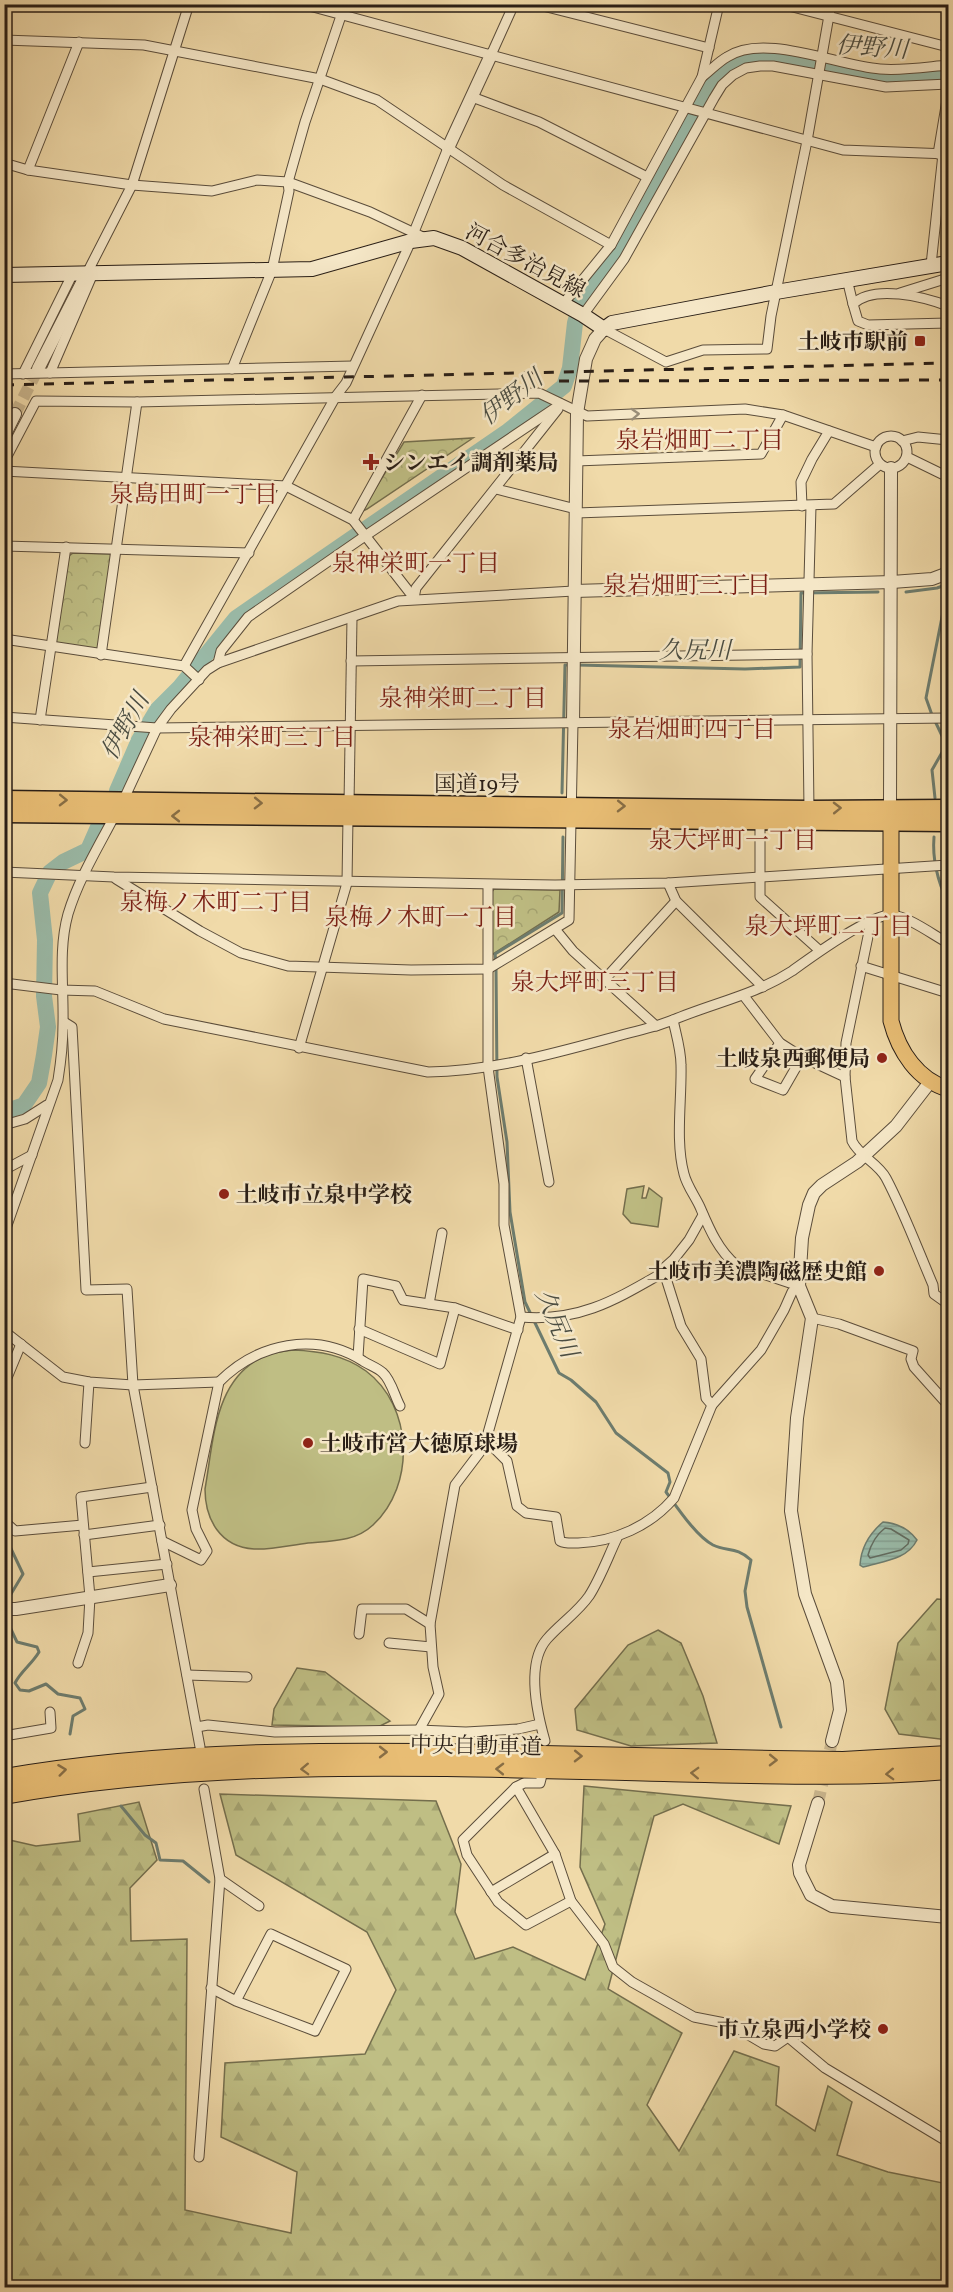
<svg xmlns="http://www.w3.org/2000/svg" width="953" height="2292" font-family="Vollkorn,'Noto Serif JP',serif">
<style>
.grass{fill:#bfbe84;stroke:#746e4d;stroke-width:1.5}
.forest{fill:url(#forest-firs);stroke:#746e4d;stroke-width:1.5}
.park{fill:url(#park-crowns);stroke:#746e4d;stroke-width:1.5}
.water{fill:url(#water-rules);stroke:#6d7c6e;stroke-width:1.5}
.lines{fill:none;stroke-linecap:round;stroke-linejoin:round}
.shore{stroke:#626c60;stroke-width:1.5}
.stream{stroke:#6d7c6e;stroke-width:3}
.river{stroke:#9abba9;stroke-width:16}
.tertiary-tunnel{stroke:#c8b48c;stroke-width:12;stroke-dasharray:12 6;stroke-linecap:butt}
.minor-casing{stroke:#5b4d3b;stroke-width:11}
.tertiary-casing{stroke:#5b4d3b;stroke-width:14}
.secondary-casing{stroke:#291e16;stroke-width:16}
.primary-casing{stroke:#291e16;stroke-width:17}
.trunk-casing{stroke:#291e16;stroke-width:19}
.motorway-casing{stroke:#291e16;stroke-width:20}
.minor{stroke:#f5e7c7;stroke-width:9}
.tertiary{stroke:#f5e7c7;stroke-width:12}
.secondary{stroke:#f5e7c7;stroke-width:14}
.primary{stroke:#e8bd74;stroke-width:15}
.trunk{stroke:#e8bd74;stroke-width:16}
.motorway{stroke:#e8bd74;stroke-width:18}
.rail{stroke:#291e16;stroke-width:3;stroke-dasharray:10 10;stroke-linecap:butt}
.oneway{stroke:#998d77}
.oneway2{stroke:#886e45}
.poi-dot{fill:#8f2418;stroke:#f5e7c7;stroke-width:2}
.labels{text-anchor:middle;stroke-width:5;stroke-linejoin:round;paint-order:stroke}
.street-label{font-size:22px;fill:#291e16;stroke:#f5e7c7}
.poi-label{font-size:22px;font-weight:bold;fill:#291e16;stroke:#f5e7c7;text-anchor:end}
.water-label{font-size:24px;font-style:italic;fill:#4b4d42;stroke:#f5e7c7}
.neighbourhood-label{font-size:24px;fill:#7a1f14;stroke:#f5e7c7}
</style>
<defs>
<pattern id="forest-firs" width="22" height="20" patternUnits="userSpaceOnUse" patternTransform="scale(1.5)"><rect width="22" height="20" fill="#bfbe84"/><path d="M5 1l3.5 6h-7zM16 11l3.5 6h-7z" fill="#a4a371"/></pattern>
<pattern id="park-crowns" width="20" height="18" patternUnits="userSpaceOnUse" patternTransform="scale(1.5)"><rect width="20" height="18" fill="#bfbe84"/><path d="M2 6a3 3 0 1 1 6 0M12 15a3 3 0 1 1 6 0" fill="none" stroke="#a4a371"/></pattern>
<pattern id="water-rules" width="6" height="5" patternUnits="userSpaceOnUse" patternTransform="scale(1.5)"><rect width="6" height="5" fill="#9abba9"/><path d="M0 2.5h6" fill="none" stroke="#85a091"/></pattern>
</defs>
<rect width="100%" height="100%" fill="#f0daa9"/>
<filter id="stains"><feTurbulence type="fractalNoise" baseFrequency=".00333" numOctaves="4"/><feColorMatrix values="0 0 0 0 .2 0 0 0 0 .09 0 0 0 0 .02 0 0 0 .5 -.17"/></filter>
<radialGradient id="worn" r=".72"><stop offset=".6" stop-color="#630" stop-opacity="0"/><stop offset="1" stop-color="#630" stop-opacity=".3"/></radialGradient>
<g class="grass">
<path d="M644,1186l-2,12h4l3,-10 13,10 -4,29 -27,-4 -8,-9 4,-25z"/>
<path d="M293,1350c26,1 51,5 73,21 47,35 50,114 7,154 -18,17 -42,16 -65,18 -17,2 -37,7 -54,6 -34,-2 -49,-30 -49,-60 9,-50 9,-115 65,-135 7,-2 15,-3 23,-4z"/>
</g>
<g class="forest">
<path d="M937,1599l11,1v140l-49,-6 -14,-25 13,-66z"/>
<path d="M658,1630l23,13 22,53 14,47 -86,3 -54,-16 -2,-21 53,-64z"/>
<path d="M297,1668l28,4 65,49 -12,6 -106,-2 2,-16z"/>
<path d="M584,1786l207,20 -12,38 -96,-40 -29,12 -46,173 74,44 -35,72 32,46 55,-100 45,16 -3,38 39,26 13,-45 24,16 -15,53 51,17 60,12v103l-943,1v-449l31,7 44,-5 -2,-27 61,-12 18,58 -27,28 1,53 56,-2 -2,271 106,23 6,-61 -76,-35 4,-74 140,-9 31,-64 -29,-58 -131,-77 -16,-61 216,7 25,63 -6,48 20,47 38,-12 72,33 20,-56 -25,-57z"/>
</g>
<g class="park">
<path d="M473,438l-106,71 -6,3 43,-70z"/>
<path d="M73,553l37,1 2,3 -13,90 -3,2 -38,-5 -2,-2 13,-86z"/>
<path d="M494,889l66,1 -1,22 -69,44 1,-63z"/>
</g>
<path class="water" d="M883,1522c13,1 26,7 34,18 -10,20 -34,21 -54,27l-3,-2c1,-17 10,-32 23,-43z"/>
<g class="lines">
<path class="shore" d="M885,1528l6,1 18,11 -1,4 -7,6 -31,8 -2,-3c3,-11 8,-20 17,-27z"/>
<g class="stream">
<path d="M906,592l31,-4 11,-4"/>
<path d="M577,665l168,4 55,-2 1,-74 77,-1"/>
<path d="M932,715l-6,-17 17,-86 5,-10"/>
<path d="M562,793l3,-128h5"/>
<path d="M935,798l-3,-28 12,-21v-9l-9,-19"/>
<path d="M934,837c-2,24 4,45 14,66"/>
<path d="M496,962l-1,-8 67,-41 1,-76"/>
<path d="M496,968l1,109 10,65 3,70 15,90 34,71 12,7 25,22 20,31 52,40 2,9 -4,10c11,15 30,44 47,53 14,7 23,1 38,15l-6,31 2,16 34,120"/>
<path d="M4,1534l19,40 -15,25v6"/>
<path d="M8,1611v12l9,19 20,5 2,5c-7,12 -18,19 -24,31l5,7 9,1 17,-7 12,10 22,4 5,11 -12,7 -3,18"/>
<path d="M121,1806l24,29 11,8 4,17 23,1 26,21"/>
</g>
<g class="river">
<path d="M117,791l22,-51 18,-30 22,-22 57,-70 272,-187 56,-45 6,-18 5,-45 6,-21 35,-47 67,-116 24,-52 16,-16 19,-12 13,-2h19l106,20h36l32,-4"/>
<path d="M4,1112l20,-7 15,-22 5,-28 4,-28 -4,-31 1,-56 -5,-47 10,-21 13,-10 25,-12 11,-25"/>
</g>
<g class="tertiary-tunnel">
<path d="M15,414l23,-45"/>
<path d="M818,1803l14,-62"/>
</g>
<g class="minor-casing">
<g id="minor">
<path d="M302,4l541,146 105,4"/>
<path d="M535,4l174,44"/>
<path d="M781,4l167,43"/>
<path d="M4,40l140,5 176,34 57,21 126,85 108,60"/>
<path d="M491,55l23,-51"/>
<path d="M702,77c8,-6 16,-15 25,-20 37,-25 111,9 153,12 22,2 46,-2 68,-4"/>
<path d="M472,97l67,25 108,55"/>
<path d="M938,154l10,-60"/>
<path d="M4,163l24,7 104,15 80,6 45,-11 31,2 82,30 55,26"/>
<path d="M28,170l51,-128"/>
<path d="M414,232l34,-84"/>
<path d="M931,265l12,-111"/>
<path d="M87,273l45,-88 57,-181"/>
<path d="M847,279l6,25"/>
<path d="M900,293l48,-15"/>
<path d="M563,304l48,-59 91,-168 17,-73"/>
<path d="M948,306c-24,-9 -74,-22 -95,-2l5,17 10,4 80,-2"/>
<path d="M583,315l41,-56 90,-161 8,-13 11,-10 13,-7 14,-2h13l113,21 62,-3"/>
<path d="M604,329l62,33 37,-12 64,-1 4,-33 36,-175 24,-137"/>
<path d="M232,369l40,-99 17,-79 -1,-9 17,-60 40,-118"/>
<path d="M50,373l41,-95"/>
<path d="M4,374l349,-8"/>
<path d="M23,374l50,-101"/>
<path d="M4,403h3l-3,6"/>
<circle cx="891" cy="452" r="16"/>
<path d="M902,441l16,-4 30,3"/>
<path d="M907,457l41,20"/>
<path d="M576,461l185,-7 22,-39"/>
<path d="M4,462l32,-61 101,1 402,-9 48,23 158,-7 38,6 93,32"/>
<path d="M4,471l282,15 67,34 61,78"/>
<path d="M496,489l80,20"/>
<path d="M802,506l-1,-24 11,-23 17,-28"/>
<path d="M576,513l258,-9 46,-40"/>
<path d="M353,520l69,-125"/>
<path d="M4,546l245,7"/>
<path d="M414,598l2,-10 142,-179"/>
<path d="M4,639l180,27 15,14"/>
<path d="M101,655l36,-253"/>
<path d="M351,661l456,-7"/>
<path d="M218,663l3,-12 27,-34 117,-81 196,-132"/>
<path d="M184,666l152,-270 10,-13 65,-142"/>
<path d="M4,717l153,11 791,-10"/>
<path d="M40,720l26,-173"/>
<path d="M123,801l34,-73 14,-19 36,-39 11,-7 180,-62 176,-10"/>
<path d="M349,804l3,-186"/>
<path d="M809,809l-2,-155 4,-148"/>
<path d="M760,821v76l59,53"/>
<path d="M4,872l110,5 441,8 113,-2 280,-18"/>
<path d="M116,879l84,52 41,22 47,13 123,4 77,-1 81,-49 4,-197"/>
<path d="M668,883l8,18 87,86"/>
<path d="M871,922l-25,121 -1,34 7,64c7,15 26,22 34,37 18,34 32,72 47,107l1,9 14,10"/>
<path d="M555,929l18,22 83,75"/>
<path d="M861,966l87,27"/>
<path d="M605,979l71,-78"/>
<path d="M4,983l57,7 34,1 69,28 264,53c77,-1 153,-27 228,-46l17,-6c3,14 8,30 8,45 1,34 -6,76 3,109 3,12 11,22 16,33 9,21 18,43 36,58l63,21"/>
<path d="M744,996l36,47 22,14 43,20"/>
<path d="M673,1020c40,-17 82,-25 119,-49 18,-13 78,-57 99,-56 17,1 42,20 57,28"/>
<path d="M64,1022l8,5 14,263 41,-1 6,96 67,362"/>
<path d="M780,1043l-25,36 28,11 19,-33"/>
<path d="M299,1048l48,-165 1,-66"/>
<path d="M526,1058l23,124"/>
<path d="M4,1125l21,-6 22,-14"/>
<path d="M4,1170l28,-15"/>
<path d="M4,1234l54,-154c3,-19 5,-37 5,-56 1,-36 -5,-74 5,-110 11,-36 31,-68 48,-101"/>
<path d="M664,1272l1,-5 9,-8 15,-19 14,-25"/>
<path d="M429,1304l13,-71"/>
<path d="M521,1317c59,5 94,-17 143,-45l17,54 20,33 5,39 6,7"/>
<path d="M812,1318l27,6 74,27 -2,8 3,8 34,38"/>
<path d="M359,1329l81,35 15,-56"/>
<path d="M4,1331l59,46 26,5 44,3 86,-3"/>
<path d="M358,1357l5,-78 33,7 7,14 52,8 63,22"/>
<path d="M4,1385l17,-41"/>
<path d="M486,1440l21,21 10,45 9,7 30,4 4,24c6,3 12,2 18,2 36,-1 72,-17 96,-45l38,-93 49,-55 23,-40 8,-18 7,-6"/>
<path d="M85,1443l4,-61"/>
<path d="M4,1521l11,10 68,-6"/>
<path d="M84,1535l76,-10"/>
<path d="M162,1541l39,19 6,-9 -11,-22 -4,-19 27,-128c39,-39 96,-51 144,-21 6,4 15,7 20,12 8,7 12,24 17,33"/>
<path d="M4,1551l3,3 -3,16"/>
<path d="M88,1572l79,-8"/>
<path d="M359,1634l3,-25h44l24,15"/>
<path d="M389,1643l42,4"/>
<path d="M78,1663l10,-30 2,-36 -9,-100 71,-10"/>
<path d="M187,1675l60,2"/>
<path d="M197,1727l11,-2 67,7 144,-2 47,2 52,-3 22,-5"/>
<path d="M419,1730l20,-36 -6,-27 -3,-43 25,-139 25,-33 6,-12 35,-123 -17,-92v-41l-16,-117v-182"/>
<path d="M4,1736l47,-8 -1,-16"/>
<path d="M545,1741c-8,-28 -19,-78 2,-102 13,-15 31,-27 42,-43 11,-17 19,-39 28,-58"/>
<path d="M542,1775l-2,8h-16l-8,4 -53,53 4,15 31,47 28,23 45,-24"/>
<path d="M516,1787l39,67 16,47 33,43 9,23 19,15 62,35 36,7 34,20 11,2 13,-9 37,31 123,74"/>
<path d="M220,1879l39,27"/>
<path d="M491,1892l64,-38"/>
<path d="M211,1988l25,13 79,30 31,-62 -75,-35 -35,67"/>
<path d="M199,2157l21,-278 -16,-90"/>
</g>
</g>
<g class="tertiary-casing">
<g id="tertiary">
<path d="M448,148l43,-93"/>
<path d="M38,369l49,-96"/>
<path d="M4,436l11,-22"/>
<path d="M574,591l318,-9 40,-3 16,-6"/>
<path d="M573,723l4,-310 9,-54 9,-20 9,-10"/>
<path d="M890,807l1,-339"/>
<path d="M4,1609h12l154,-24"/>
<path d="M832,1741l8,-31 -3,-28 -32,-88 -14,-83 6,-93 15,-100 -13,-32 3,-48 7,-33 5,-12 8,-8 35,-23 39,-36 34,-44"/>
<path d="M818,1803l-19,62 1,8 11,22 21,11 116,11"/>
</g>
</g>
<g class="secondary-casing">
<path id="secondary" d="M4,275l308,-6 99,-28 23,-3 28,10 121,67 21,14 8,-6 164,-31 172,-29"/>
</g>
<g class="primary-casing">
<path id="primary" d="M891,812v209c8,31 27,59 57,68"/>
</g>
<g class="trunk-casing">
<g id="trunk">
<path d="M4,799l805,10 139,-1"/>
<path d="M4,814l944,9"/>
</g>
</g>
<g class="motorway-casing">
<g id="motorway">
<path d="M4,1778c163,-28 329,-27 493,-24 92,2 184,4 276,6l70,1 105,-6"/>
<path d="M4,1795c217,-39 441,-28 660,-23 95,2 189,6 284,-2"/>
</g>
</g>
<use href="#minor" class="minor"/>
<use href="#tertiary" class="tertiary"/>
<use href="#secondary" class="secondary"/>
<use href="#primary" class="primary"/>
<use href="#trunk" class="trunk"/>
<use href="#motorway" class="motorway"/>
<g class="rail">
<path d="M559,381l389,-1"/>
<path d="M4,385l944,-22"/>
</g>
</g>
<defs><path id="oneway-chevron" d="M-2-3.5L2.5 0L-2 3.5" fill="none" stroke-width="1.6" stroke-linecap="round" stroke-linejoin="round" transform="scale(1.5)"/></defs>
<use class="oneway" href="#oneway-chevron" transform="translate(635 414) rotate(-3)"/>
<g class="oneway2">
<use href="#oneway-chevron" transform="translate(63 800) rotate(1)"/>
<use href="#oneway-chevron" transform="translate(258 803) rotate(1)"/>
<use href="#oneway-chevron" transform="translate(621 806) rotate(1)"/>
<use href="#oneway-chevron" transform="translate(837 808) rotate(-1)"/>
<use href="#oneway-chevron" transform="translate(176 816) rotate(-180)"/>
<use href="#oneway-chevron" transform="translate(383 1752)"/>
<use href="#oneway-chevron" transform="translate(578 1756) rotate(1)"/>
<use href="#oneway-chevron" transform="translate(773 1760) rotate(1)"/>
<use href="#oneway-chevron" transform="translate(305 1769) rotate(178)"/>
<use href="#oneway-chevron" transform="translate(500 1769) rotate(-179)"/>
<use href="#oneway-chevron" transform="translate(62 1770) rotate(-7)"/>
<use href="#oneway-chevron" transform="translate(695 1773) rotate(-178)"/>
<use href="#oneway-chevron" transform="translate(890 1774) rotate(178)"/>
</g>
<g class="poi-dot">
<rect x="914" y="335" width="12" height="12" rx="3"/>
<path d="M368 453h6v6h6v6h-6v6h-6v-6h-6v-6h6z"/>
<circle cx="882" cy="1058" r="6"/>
<circle cx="224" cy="1194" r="6"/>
<circle cx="879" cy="1271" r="6"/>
<circle cx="308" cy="1443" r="6"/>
<circle cx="883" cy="2029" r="6"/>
</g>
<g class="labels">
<g class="street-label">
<text transform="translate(526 260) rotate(28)" y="8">河合多治見線</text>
<text x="477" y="791">国道19号</text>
<text transform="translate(476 1745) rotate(1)" y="8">中央自動車道</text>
</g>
<g class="poi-label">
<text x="908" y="349">土岐市駅前</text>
<text x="383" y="470" text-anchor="start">シンエイ調剤薬局</text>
<text x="870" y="1066">土岐泉西郵便局</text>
<text x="236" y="1202" text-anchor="start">土岐市立泉中学校</text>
<text x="867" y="1279">土岐市美濃陶磁歴史館</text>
<text x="320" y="1451" text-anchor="start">土岐市営大徳原球場</text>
<text x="871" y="2037">市立泉西小学校</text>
</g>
<g class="water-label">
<text transform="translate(872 47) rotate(4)" y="8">伊野川</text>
<text transform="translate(511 397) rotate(-38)" y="8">伊野川</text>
<text x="695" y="658">久尻川</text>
<text transform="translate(125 726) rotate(-61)" y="8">伊野川</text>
<text transform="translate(557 1323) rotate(67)" y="8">久尻川</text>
</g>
<g class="neighbourhood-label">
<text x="700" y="448">泉岩畑町二丁目</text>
<text x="194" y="502">泉島田町一丁目</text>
<text x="416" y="571">泉神栄町一丁目</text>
<text x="687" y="593">泉岩畑町三丁目</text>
<text x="463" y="706">泉神栄町二丁目</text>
<text x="692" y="737">泉岩畑町四丁目</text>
<text x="272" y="745">泉神栄町三丁目</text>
<text x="733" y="848">泉大坪町一丁目</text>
<text x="216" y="910">泉梅ノ木町二丁目</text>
<text x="421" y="925">泉梅ノ木町一丁目</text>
<text x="829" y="934">泉大坪町二丁目</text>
<text x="595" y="990">泉大坪町三丁目</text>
</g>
</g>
<rect width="953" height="2292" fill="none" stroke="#f0daa9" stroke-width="24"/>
<rect x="6" y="6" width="941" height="2280" fill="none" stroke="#291e16" stroke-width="3"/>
<rect x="12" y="12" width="929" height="2268" fill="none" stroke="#291e16" stroke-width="1.5"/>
<rect width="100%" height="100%" filter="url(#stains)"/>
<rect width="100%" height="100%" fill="url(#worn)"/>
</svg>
